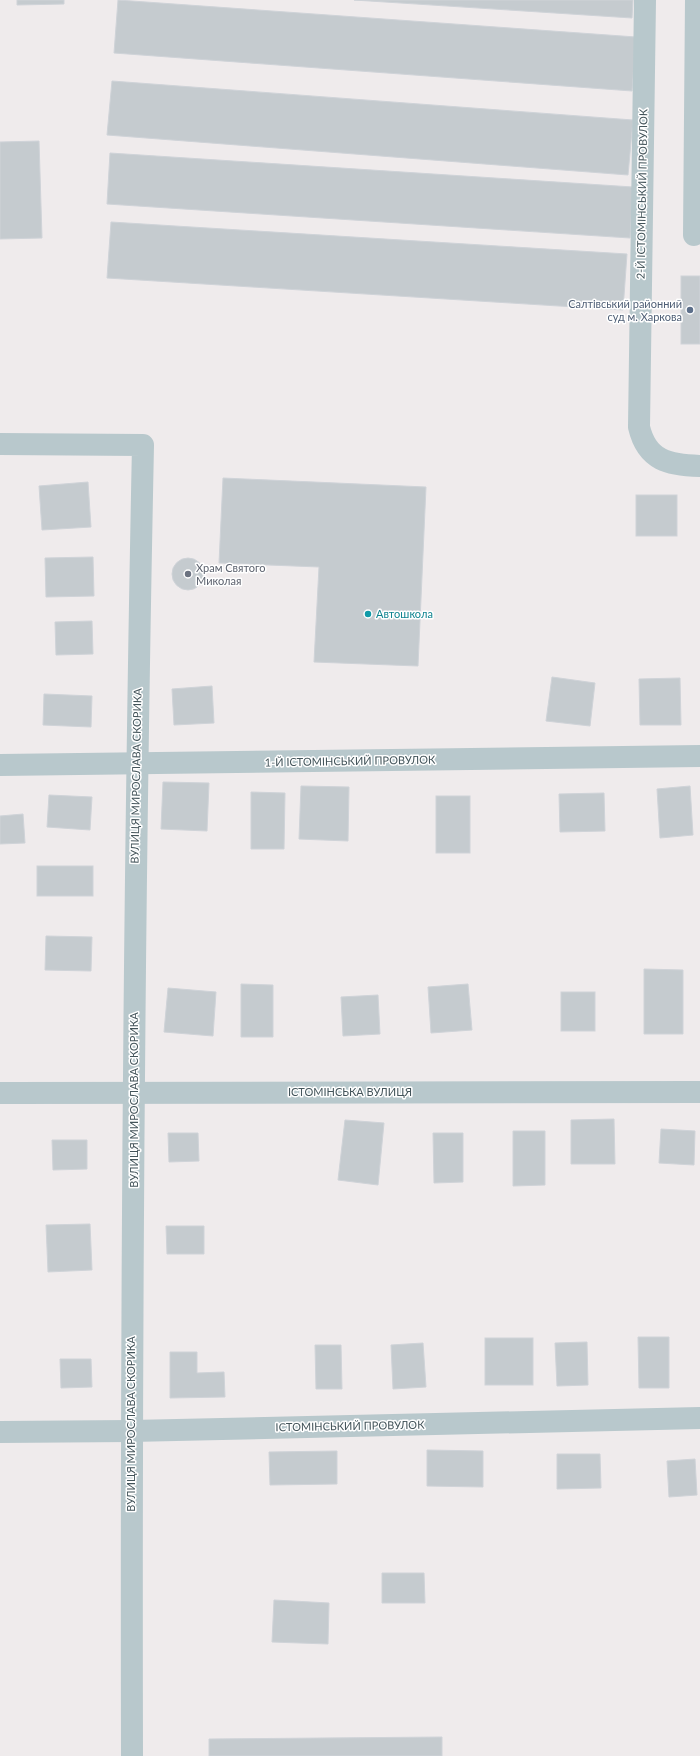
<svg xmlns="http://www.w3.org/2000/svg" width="700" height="1756" font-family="Lato,sans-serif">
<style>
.building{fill:#c5cbcf;stroke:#cfd3d8}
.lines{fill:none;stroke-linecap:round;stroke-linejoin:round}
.minor{stroke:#b8c8cc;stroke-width:22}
.service-dot{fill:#5c6f8a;stroke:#fff;stroke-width:1.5}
.worship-dot{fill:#6b7280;stroke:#fff;stroke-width:1.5}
.culture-dot{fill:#0f9aa8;stroke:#fff;stroke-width:1.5}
.labels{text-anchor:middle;stroke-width:3;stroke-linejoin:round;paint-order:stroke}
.street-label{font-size:11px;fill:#43545a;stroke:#fff}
.service-label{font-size:11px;fill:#4e5e75;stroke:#fff;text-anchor:end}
.worship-label{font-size:11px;fill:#5b616d;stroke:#fff;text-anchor:start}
.culture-label{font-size:11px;fill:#0d838f;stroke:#fff;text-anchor:start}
</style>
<rect width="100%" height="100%" fill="#efebec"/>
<g class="building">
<path d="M17,0h47v4l-47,1z"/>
<path d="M118,0l518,37 -4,54 -518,-38z"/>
<path d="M354,0h279l-1,18z"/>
<path d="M112,81l521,39 -5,55 -521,-40z"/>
<path d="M39,141l3,97 -42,1v-97z"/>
<path d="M110,153l523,34 -3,51 -523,-34z"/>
<path d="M111,222l516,32 -4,56 -516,-32z"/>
<rect x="681" y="276" width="19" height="68"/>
<path d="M223,478l203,9 -8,179 -104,-4 5,-95 -100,-4z"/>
<path d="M88,482l3,45 -49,3 -3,-44z"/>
<rect x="636" y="495" width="41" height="41"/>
<path d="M93,557l1,39 -48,1 -1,-39z"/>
<circle cx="188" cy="574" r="16"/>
<path d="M92,621l1,33 -37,1 -1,-33z"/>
<path d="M552,677l43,6 -5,43 -44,-5z"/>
<path d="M680,678l1,47h-41l-1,-46z"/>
<path d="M212,686l2,37 -40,2 -2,-36z"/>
<path d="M44,694l48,2 -1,31 -48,-2z"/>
<path d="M163,782l46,1 -2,48 -46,-2z"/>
<path d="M301,786l48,1 -1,54 -49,-2z"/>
<path d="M690,786l3,49 -33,3 -3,-49z"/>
<path d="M251,792l34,1 -1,56h-33z"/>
<path d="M604,793l1,38 -45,1 -1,-38z"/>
<path d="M49,795l43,2 -2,33 -43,-3z"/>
<rect x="436" y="796" width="34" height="57"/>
<path d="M23,814l2,29 -25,1v-28z"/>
<rect x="37" y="866" width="56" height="30"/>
<path d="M46,936l46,1 -1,34 -46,-1z"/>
<path d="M644,969l39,1v64h-39z"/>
<path d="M241,984l32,1v52h-32z"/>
<path d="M468,984l4,46 -41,3 -3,-46z"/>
<path d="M168,988l48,4 -3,44 -49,-4z"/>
<rect x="561" y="992" width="34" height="39"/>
<path d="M378,995l2,39 -37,2 -2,-39z"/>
<path d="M614,1119l1,45h-44v-44z"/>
<path d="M345,1120l39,3 -6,62 -40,-5z"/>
<path d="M661,1129l34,2 -1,34 -35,-2z"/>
<path d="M513,1131h32v54l-32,1z"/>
<path d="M168,1133h30l1,28 -30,1z"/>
<path d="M433,1133h30v49l-29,1z"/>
<path d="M52,1140h35v29l-34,1z"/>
<path d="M90,1224l2,46 -44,2 -2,-47z"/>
<path d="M166,1226h38v28h-37z"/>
<path d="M638,1337h31v51h-30z"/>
<rect x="485" y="1338" width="48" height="47"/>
<path d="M587,1342l1,43 -31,1 -2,-43z"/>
<path d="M423,1343l3,44 -33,2 -2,-44z"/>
<path d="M315,1345h26l1,44h-26z"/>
<path d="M170,1352h27v21l27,-1 1,25 -55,1z"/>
<path d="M60,1359h31l1,28 -31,1z"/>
<path d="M427,1450l56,1v36l-56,-1z"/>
<path d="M337,1451v33l-67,1 -1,-33z"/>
<path d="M557,1454h43l1,34 -44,1z"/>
<path d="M695,1459l2,36 -28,2 -2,-36z"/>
<path d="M382,1573h42l1,30h-43z"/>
<path d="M274,1600l55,3 -1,41 -56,-2z"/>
<path d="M442,1737v19h-233v-17z"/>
</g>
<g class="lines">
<g class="minor">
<path d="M645,0l-6,427c8,34 30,38 61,39"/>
<path d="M694,235l2,-235"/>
<path d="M0,444l143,1c-9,437 -12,874 -11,1311"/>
<path d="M0,765l700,-9"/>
<path d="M0,1093l700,-1"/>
<path d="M0,1432l131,-1 569,-13"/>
</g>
</g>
<circle class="service-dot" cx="690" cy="310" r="4"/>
<circle class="worship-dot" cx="188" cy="574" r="4"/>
<circle class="culture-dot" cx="368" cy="614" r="4"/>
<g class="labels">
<g class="street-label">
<text transform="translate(642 194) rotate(-89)" y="4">2-Й ІСТОМІНСЬКИЙ ПРОВУЛОК</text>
<text transform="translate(350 761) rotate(-1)" y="4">1-Й ІСТОМІНСЬКИЙ ПРОВУЛОК</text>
<text transform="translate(136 776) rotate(-89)" y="4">ВУЛИЦЯ МИРОСЛАВА СКОРИКА</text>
<text x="350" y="1096">ІСТОМІНСЬКА ВУЛИЦЯ</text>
<text transform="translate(134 1100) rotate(-90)" y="4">ВУЛИЦЯ МИРОСЛАВА СКОРИКА</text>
<text transform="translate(131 1424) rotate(-90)" y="4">ВУЛИЦЯ МИРОСЛАВА СКОРИКА</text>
<text transform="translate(350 1426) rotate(-1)" y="4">ІСТОМІНСЬКИЙ ПРОВУЛОК</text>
</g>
<g class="service-label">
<text x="682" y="308">Салтівський районний<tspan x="682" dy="13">суд м. Харкова</tspan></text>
</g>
<g class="worship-label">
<text x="196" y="572">Храм Святого<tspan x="196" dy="13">Миколая</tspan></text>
</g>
<g class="culture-label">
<text x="376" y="618">Автошкола</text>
</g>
</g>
</svg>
